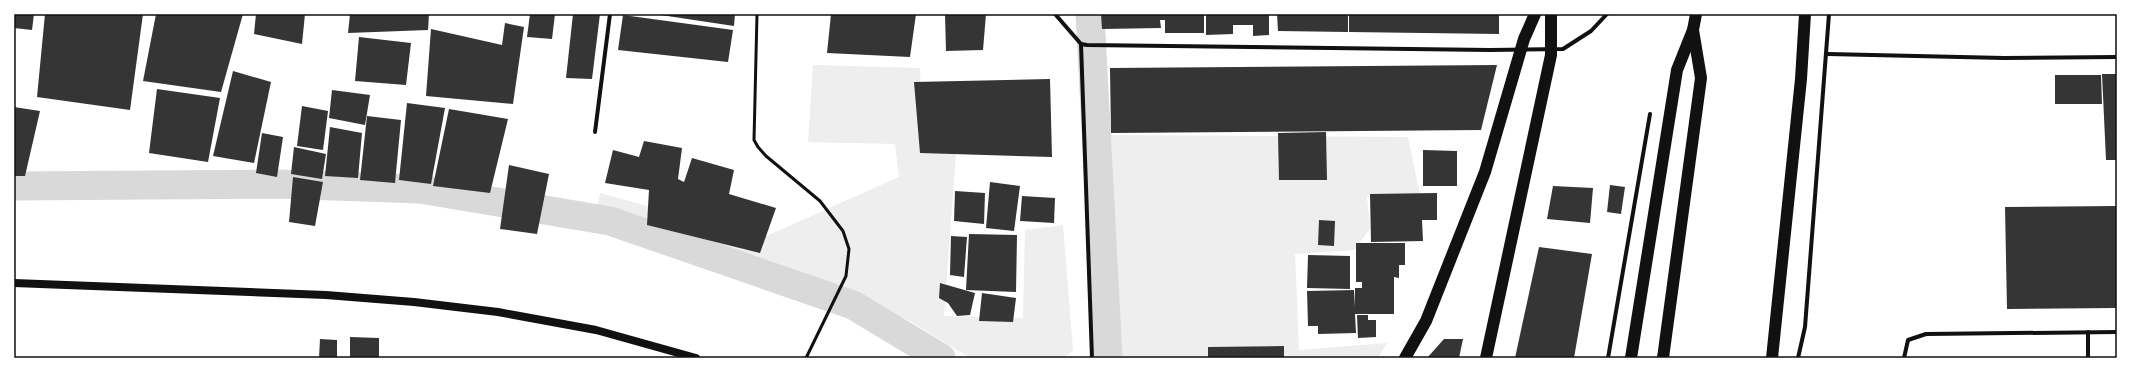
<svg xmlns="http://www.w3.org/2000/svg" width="2131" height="372" font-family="Mulish,sans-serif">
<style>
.green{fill:#eee}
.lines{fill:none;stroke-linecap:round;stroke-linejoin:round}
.canal{stroke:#d9d9d9;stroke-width:29}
.building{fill:#353535}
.service{stroke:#111;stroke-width:3}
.minor{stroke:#111;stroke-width:4}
.secondary{stroke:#111;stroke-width:8}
.motorway{stroke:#111;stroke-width:12}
.neatline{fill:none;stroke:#111;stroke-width:1.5}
</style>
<rect width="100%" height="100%" fill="#fff"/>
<g class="green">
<path d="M813,65l107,3 2,66 35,6 -13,176 79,2 2,-88 38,-5 10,125 -9,8h-94l-60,-37 -54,-24 -50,-17 -45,-20 -163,-55 2,-12 162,45 137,-61 -4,-33 -87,-2z"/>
<path d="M1109,135l299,2 12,58 -53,1 3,33 -16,21 -59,4 4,96 88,-7 -9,15h-261z"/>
</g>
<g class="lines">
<g class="canal">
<path d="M1090,14l18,344"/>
<path d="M14,186l263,-2 143,5 190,32 243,84 88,53"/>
</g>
</g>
<g class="building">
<path d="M14,14h20l-2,16 -18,-2z"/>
<path d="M45,14h98l-13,96 -93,-13z"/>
<path d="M156,14h87l-22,78 -78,-11z"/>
<path d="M256,14h49l-3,30 -48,-10z"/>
<path d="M350,14h79l-1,16 -80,3z"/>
<path d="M530,14h25l-3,25 -25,-2z"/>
<path d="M573,14h27l-8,65 -26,-1z"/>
<path d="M654,14h81l-1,12z"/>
<path d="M831,14h85l-6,43 -83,-4z"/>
<path d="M945,14h41l-3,36 -37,1z"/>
<path d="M1101,14h103v19h-39v-13h-5l1,8 -59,1z"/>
<path d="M1206,14h63v21l-16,1v-11h-20v9l-27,1z"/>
<path d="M1277,14h71v18l-70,-1z"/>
<path d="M1349,14h150v20l-150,-2z"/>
<path d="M623,15l110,15 -5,32 -110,-12z"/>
<path d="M505,23l19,4 -11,77 -87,-8 5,-67 71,16z"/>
<path d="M359,37l52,6 -5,42 -51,-4z"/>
<path d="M1497,65l-16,65 -370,3 -1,-65z"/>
<path d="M233,71l38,11 -17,81 -41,-7z"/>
<path d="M2102,74h15v86h-11z"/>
<path d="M2055,75h46l1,29h-47z"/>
<path d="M1050,79l2,78 -132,-4 -6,-71z"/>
<path d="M157,89l63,9 -12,64 -59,-9z"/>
<path d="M332,90l38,5 -5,30 -36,-7z"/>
<path d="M407,103l38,5 -14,76 -32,-4z"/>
<path d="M302,106l26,5 -5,39 -26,-4z"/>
<path d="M14,107l26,4 -15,65h-11z"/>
<path d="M449,109l59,10 -18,74 -57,-7z"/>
<path d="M367,116l34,4 -6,63 -35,-3z"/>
<path d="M330,127l32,6 -4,45 -33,-2z"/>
<path d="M1326,132l1,48h-48l-1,-47z"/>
<path d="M262,133l21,4 -6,40 -21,-4z"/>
<path d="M644,141l38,7 -4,31 6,3 8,-24 42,12 -5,24 47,14 -16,45 -113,-28 2,-35 -44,-7 8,-33 26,7z"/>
<path d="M294,147l32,7 -4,25 -31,-5z"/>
<path d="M1423,150l34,1v35h-34z"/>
<path d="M509,165l40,9 -12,60 -37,-5z"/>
<path d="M293,177l30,5 -8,44 -26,-4z"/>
<path d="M990,182l30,4 -6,45 -28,-3z"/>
<path d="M1610,185l15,2 -4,27 -14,-2z"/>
<path d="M1553,186l40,2 -3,35 -43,-4z"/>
<path d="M955,191l30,2 -1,31 -30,-3z"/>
<path d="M1437,193v27h-15l1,21 -52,1 -1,-48z"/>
<path d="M1022,196l33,2 -1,25 -34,-2z"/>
<path d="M2117,206v102l-110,1 -2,-102z"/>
<path d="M1319,220l16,1 -1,25 -16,-1z"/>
<path d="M969,234l48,1 -1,57 -50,-2z"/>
<path d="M951,236l16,1 -3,40 -14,-2z"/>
<path d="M1356,243h49v22h-6v13l-5,-1v37h-39l1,19 -38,1v-8h-10l-1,-35 47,-1 1,17v-19h7v-6h-6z"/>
<path d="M1539,247l53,7 -18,104h-59z"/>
<path d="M1308,255l42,1v33l-43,-1z"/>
<path d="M940,283l35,10 -5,22 -13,1 -9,-13 -9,-5z"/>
<path d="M982,293l34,5 -3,24 -34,-1z"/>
<path d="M1357,315h11v5h8v17l-18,1z"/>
<path d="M350,337l29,1v20h-29z"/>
<path d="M320,339l17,1v18h-18z"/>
<path d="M1444,339h19l-4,19h-32z"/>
<path d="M1284,346v12h-76v-11z"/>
</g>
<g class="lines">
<path class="service" d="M757,14l-3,126 4,7 8,9 54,45 23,30 6,18 -3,27 -40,82"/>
<g class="minor">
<path d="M1055,14l26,30 6,1 403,5 73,-1 28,-18 16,-17"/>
<path d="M1081,44l11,314"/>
<path d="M1828,54l176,4 113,-1"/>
<path d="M595,132l15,-118"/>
<path d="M2088,332v26"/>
<path d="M1608,358l42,-244"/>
<path d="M1798,358l7,-31 24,-313"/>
<path d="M1904,358l4,-18 18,-6 191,-2"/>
</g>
<path class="secondary" d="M14,283l312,12 88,7 84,10 98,18 100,28"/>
<g class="motorway">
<path d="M1405,358l21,-37 59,-149 39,-133 11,-25"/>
<path d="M1486,358l65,-303v-41"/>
<path d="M1631,358l46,-288 16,-40 3,-16"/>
<path d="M1663,358l38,-280 -8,-48"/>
<path d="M1772,358l29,-279 4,-65"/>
</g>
</g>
<rect width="2131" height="372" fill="none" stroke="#ffffff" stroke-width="30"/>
<rect x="15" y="15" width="2101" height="342" class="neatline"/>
</svg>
